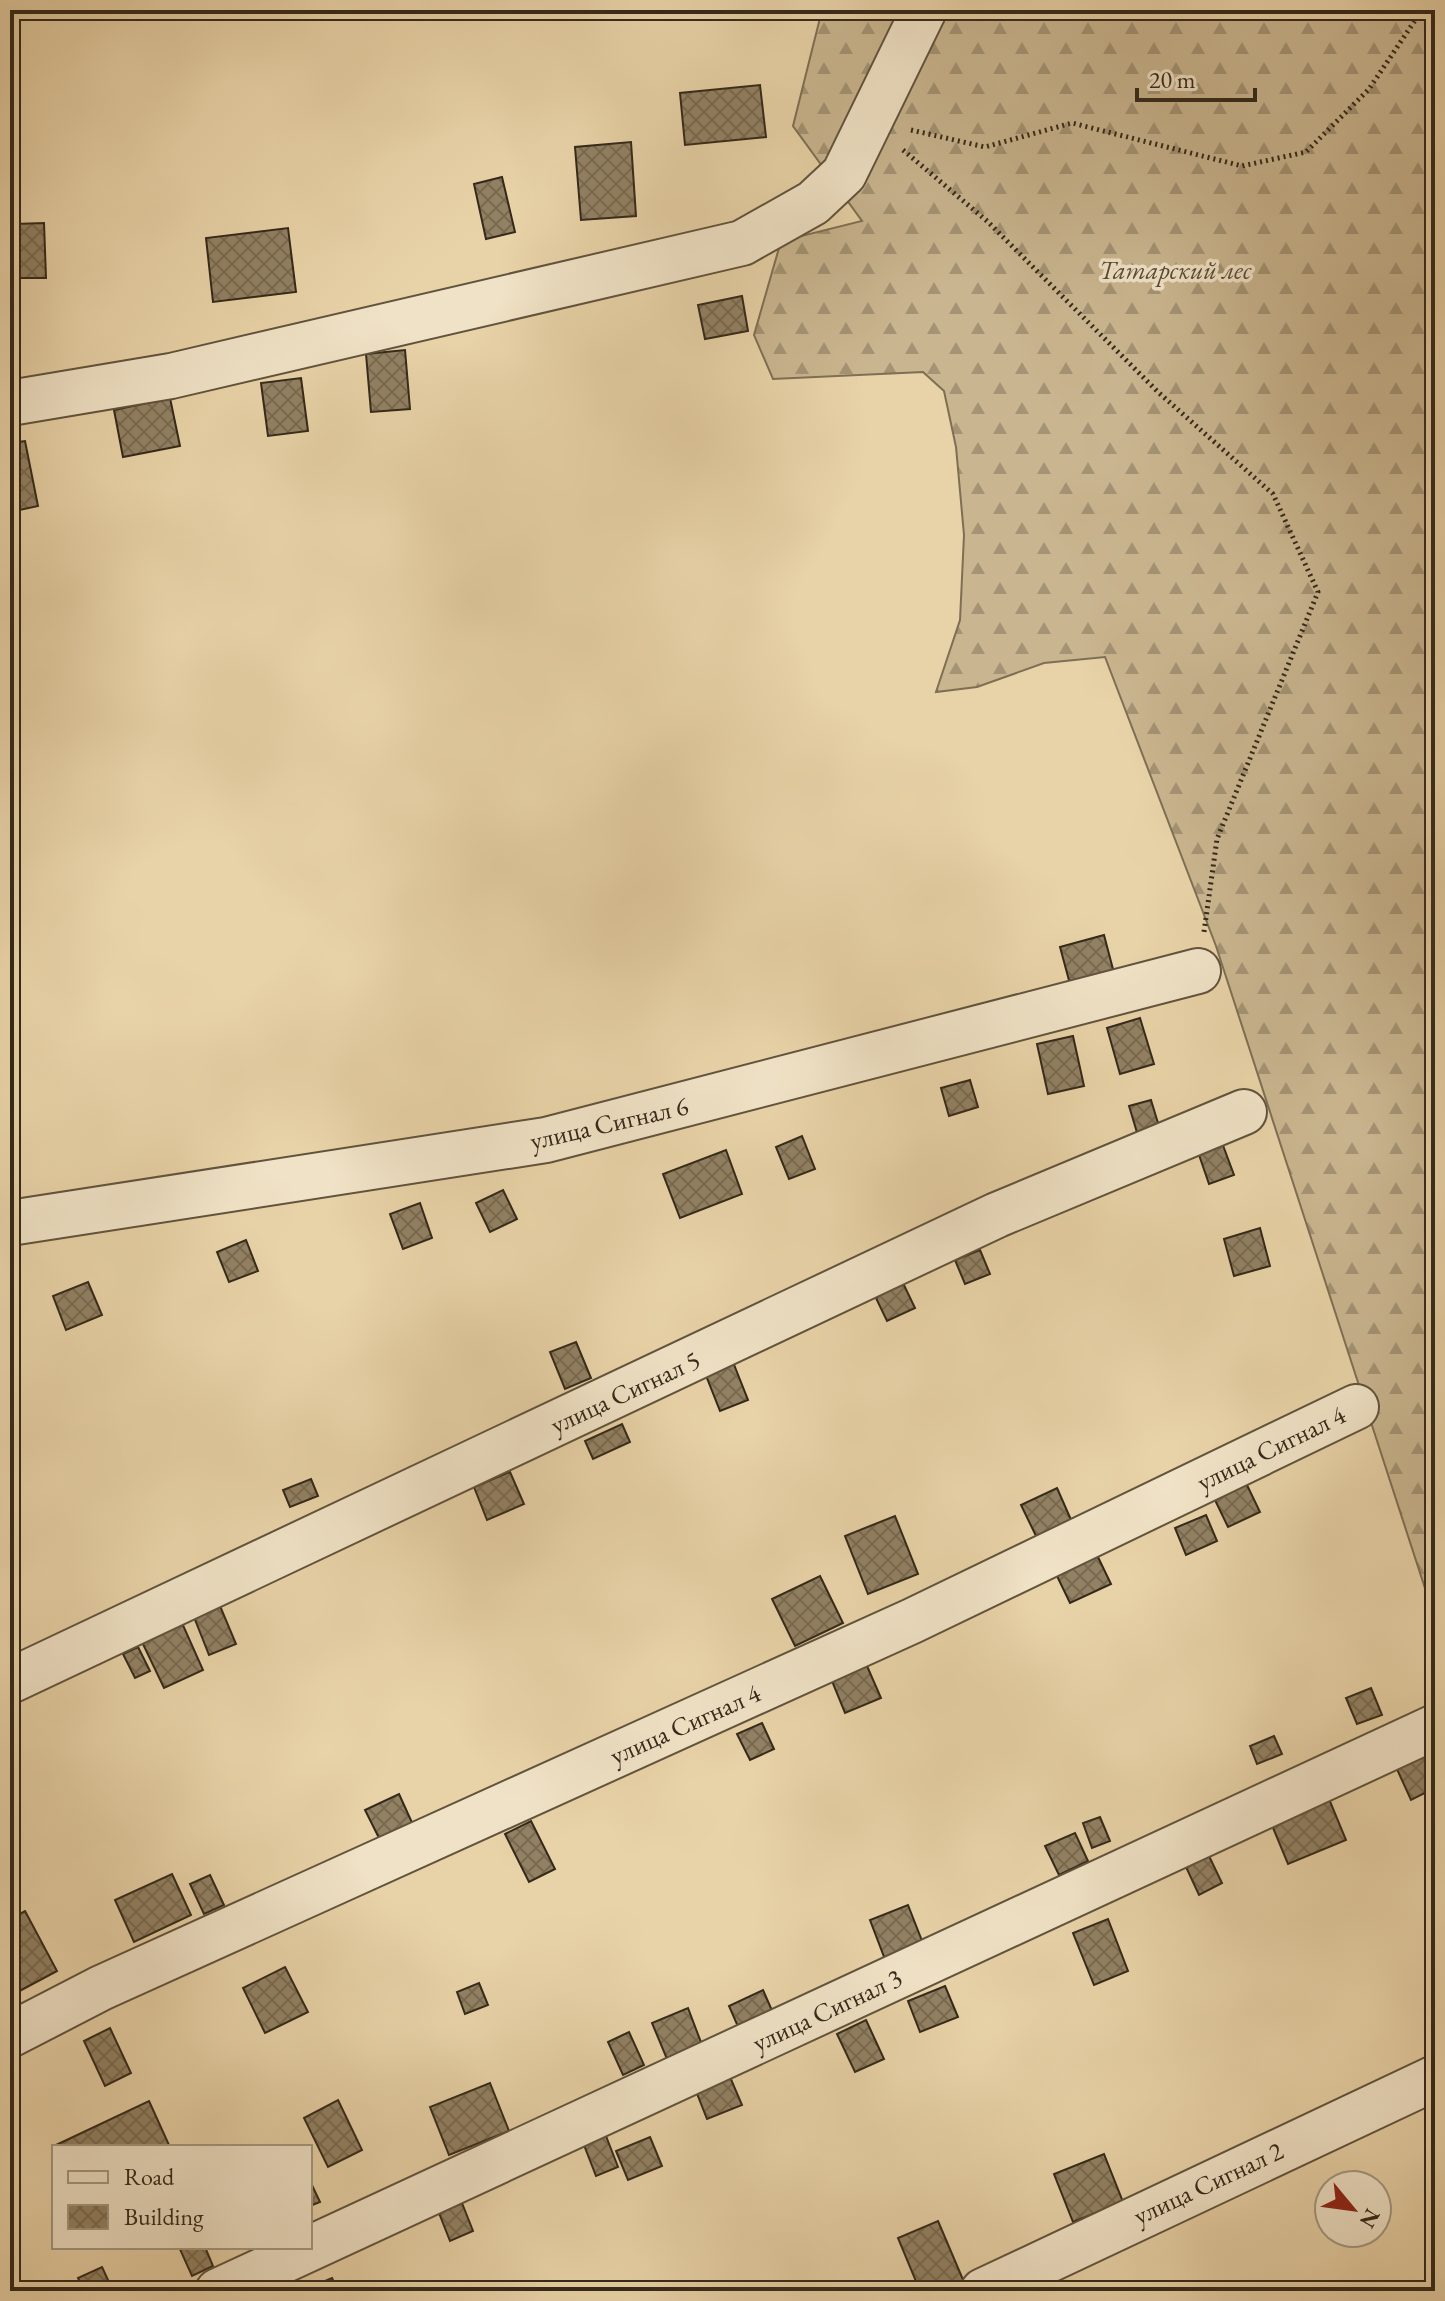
<svg xmlns="http://www.w3.org/2000/svg" width="1445" height="2301" font-family="'EB Garamond',serif">
<style>
.forest{fill:url(#forest-firs);stroke:#7e6f54;stroke-width:2}
.building{fill:url(#building-cross-hatch);stroke:#34291a;stroke-width:2}
.lines{fill:none;stroke-linecap:round;stroke-linejoin:round}
.street-casing{stroke:#61533d;stroke-width:48}
.path{stroke:#34291a;stroke-width:5;stroke-dasharray:2 4;stroke-linecap:butt}
.street{stroke:#f0e2c6;stroke-width:44}
.labels{text-anchor:middle;stroke-width:7;stroke-linejoin:round;paint-order:stroke}
.park-label{font-size:26px;font-style:italic;fill:#594c37;stroke:#f0e2c6}
.street-label{font-size:26px;fill:#34291a;stroke:#f0e2c6}
</style>
<defs>
<pattern id="forest-firs" width="22" height="20" patternUnits="userSpaceOnUse" patternTransform="scale(2)"><rect width="22" height="20" fill="#c9b58f"/><path d="M5 1l3.5 6h-7zM16 11l3.5 6h-7z" fill="#a49374"/></pattern>
<pattern id="building-cross-hatch" width="8" height="8" patternUnits="userSpaceOnUse" patternTransform="scale(2)"><rect width="8" height="8" fill="#928163"/><path d="M0 0l8 8M0 8l8-8" fill="none" stroke="#786a51"/></pattern>
</defs>
<rect width="100%" height="100%" fill="#e8d2a7"/>
<filter id="stains"><feTurbulence type="fractalNoise" baseFrequency=".0025" numOctaves="4"/><feColorMatrix values="0 0 0 0 .2 0 0 0 0 .09 0 0 0 0 .02 0 0 0 .5 -.17"/></filter>
<radialGradient id="worn" r=".72"><stop offset=".6" stop-color="#630" stop-opacity="0"/><stop offset="1" stop-color="#630" stop-opacity=".3"/></radialGradient>
<path class="forest" d="M822,10h613v1609l-219,-673 -111,-289 -61,6 -67,24 -41,5 24,-72 4,-85 -8,-88 -12,-56 -21,-19 -150,7 -19,-44 27,-94 81,-20 -69,-95z"/>
<g class="building">
<path d="M760,85l6,52 -81,8 -5,-52z"/>
<path d="M631,142l5,74 -55,4 -6,-73z"/>
<path d="M502,177l13,55 -29,7 -12,-55z"/>
<path d="M44,223l2,55h-30l-1,-54z"/>
<path d="M288,228l8,64 -83,10 -7,-64z"/>
<path d="M742,296l6,35 -43,8 -7,-34z"/>
<path d="M405,350l5,59 -39,3 -5,-58z"/>
<path d="M301,378l7,53 -40,5 -7,-53z"/>
<path d="M170,398l10,48 -57,11 -9,-47z"/>
<path d="M25,441l13,65 -28,6v-69z"/>
<path d="M1104,935l10,38 -44,11 -10,-37z"/>
<path d="M1140,1018l14,46 -34,10 -13,-46z"/>
<path d="M1073,1036l11,50 -36,8 -11,-50z"/>
<path d="M970,1080l8,27 -29,9 -8,-28z"/>
<path d="M1151,1100l10,33 -22,6 -10,-33z"/>
<path d="M802,1136l13,33 -26,10 -13,-32z"/>
<path d="M1221,1140l13,35 -25,9 -12,-35z"/>
<path d="M726,1150l16,44 -62,24 -17,-44z"/>
<path d="M503,1190l14,29 -27,13 -14,-29z"/>
<path d="M420,1203l12,35 -29,11 -13,-35z"/>
<path d="M1260,1228l10,38 -36,10 -10,-37z"/>
<path d="M246,1240l12,31 -29,11 -12,-30z"/>
<path d="M980,1250l10,24 -25,10 -10,-24z"/>
<path d="M88,1282l14,33 -36,15 -13,-34z"/>
<path d="M903,1283l12,25 -28,13 -12,-25z"/>
<path d="M576,1342l15,36 -26,11 -15,-37z"/>
<path d="M733,1362l15,38 -28,11 -15,-38z"/>
<path d="M622,1424l8,18 -37,17 -8,-18z"/>
<path d="M510,1472l14,32 -37,16 -13,-33z"/>
<path d="M311,1479l7,17 -28,11 -7,-17z"/>
<path d="M1246,1483l14,29 -32,15 -14,-29z"/>
<path d="M1057,1488l15,34 -35,16 -16,-33z"/>
<path d="M1206,1515l11,26 -31,14 -11,-27z"/>
<path d="M895,1516l23,58 -50,20 -23,-58z"/>
<path d="M1097,1555l14,29 -41,19 -14,-29z"/>
<path d="M820,1576l23,47 -48,23 -23,-47z"/>
<path d="M220,1606l16,38 -27,11 -15,-38z"/>
<path d="M182,1623l21,47 -39,18 -22,-46z"/>
<path d="M138,1647l12,24 -15,7 -12,-24z"/>
<path d="M867,1666l14,32 -36,15 -13,-32z"/>
<path d="M1371,1688l11,27 -25,9 -11,-26z"/>
<path d="M762,1723l12,26 -24,11 -13,-26z"/>
<path d="M1274,1736l8,18 -25,10 -7,-18z"/>
<path d="M1433,1749l2,39 -24,12 -15,-33z"/>
<path d="M399,1794l15,33 -33,15 -16,-32z"/>
<path d="M1329,1799l17,41 -58,24 -17,-41z"/>
<path d="M1100,1817l10,24 -18,7 -9,-25z"/>
<path d="M531,1821l24,48 -26,13 -24,-48z"/>
<path d="M1075,1833l13,28 -29,14 -14,-29z"/>
<path d="M1209,1856l13,27 -23,12 -13,-28z"/>
<path d="M172,1874l19,41 -57,27 -19,-42z"/>
<path d="M210,1875l14,30 -20,9 -14,-30z"/>
<path d="M908,1905l16,41 -38,16 -16,-42z"/>
<path d="M25,1911l32,60 -45,24 -2,-76z"/>
<path d="M1108,1919l20,52 -34,14 -21,-52z"/>
<path d="M285,1967l23,45 -43,21 -22,-45z"/>
<path d="M479,1983l9,22 -23,9 -8,-22z"/>
<path d="M945,1986l13,31 -38,15 -12,-31z"/>
<path d="M763,1990l14,32 -34,16 -14,-32z"/>
<path d="M688,2008l14,37 -35,14 -15,-36z"/>
<path d="M866,2020l18,39 -29,13 -18,-38z"/>
<path d="M110,2028l21,45 -26,13 -21,-45z"/>
<path d="M629,2032l15,33 -21,10 -15,-33z"/>
<path d="M730,2077l12,28 -35,14 -11,-28z"/>
<path d="M490,2083l19,48 -60,24 -19,-48z"/>
<path d="M338,2100l24,50 -34,17 -24,-49z"/>
<path d="M149,2101l20,44 -115,2v-1z"/>
<path d="M606,2136l12,31 -22,9 -12,-31z"/>
<path d="M650,2137l12,29 -34,14 -12,-29z"/>
<path d="M1104,2154l19,48 -50,20 -19,-48z"/>
<path d="M310,2181l10,21 -10,4z"/>
<path d="M462,2203l11,28 -23,10 -11,-28z"/>
<path d="M938,2221l26,61 -22,9h-22l-22,-53z"/>
<path d="M179,2247h26l8,19 -21,10z"/>
<path d="M102,2267l11,24h-29l-6,-13z"/>
<path d="M332,2278l6,13h-37z"/>
</g>
<g class="lines">
<g class="street-casing">
<g id="street">
<path d="M10,403l161,-27 571,-133 71,-40 31,-29 80,-164"/>
<path d="M10,1223l536,-83 652,-169"/>
<path d="M10,1681l987,-466 247,-103"/>
<path d="M10,2035l91,-47 811,-367 444,-214"/>
<path d="M218,2291l1217,-564"/>
<path d="M983,2291l452,-213"/>
</g>
</g>
<g class="path">
<path d="M911,130l74,17 87,-24 170,43 64,-14 63,-63 53,-79"/>
<path d="M903,150l84,71 171,171 115,102 45,98 -101,247 -13,93"/>
</g>
<use href="#street" class="street"/>
</g>
<g class="labels">
<g class="park-label">
<text x="1175" y="279">Татарский лес</text>
</g>
<g class="street-label">
<text transform="translate(609 1123) rotate(-13)" y="9">улица Сигнал 6</text>
<text transform="translate(625 1392) rotate(-25)" y="9">улица Сигнал 5</text>
<text transform="translate(1271 1448) rotate(-26)" y="9">улица Сигнал 4</text>
<text transform="translate(685 1724) rotate(-24)" y="9">улица Сигнал 4</text>
<text transform="translate(827 2010) rotate(-25)" y="9">улица Сигнал 3</text>
<text transform="translate(1208 2183) rotate(-25)" y="9">улица Сигнал 2</text>
</g>
</g>
<rect width="1445" height="2301" fill="none" stroke="#e8d2a7" stroke-width="40"/>
<rect x="12" y="12" width="1421" height="2277" fill="none" stroke="#34291a" stroke-width="4"/>
<rect x="20" y="20" width="1405" height="2261" fill="none" stroke="#34291a" stroke-width="2"/>
<rect x="52" y="2145" width="260" height="104" fill="#f0e2c6" stroke="#a59881" stroke-width="2"/>
<rect x="68" y="2171" width="40" height="12" fill="#f0e2c6" stroke="#a59881" stroke-width="2"/>
<text x="124" y="2185" font-size="24" fill="#34291a">Road</text>
<rect x="68" y="2205" width="40" height="24" fill="url(#building-cross-hatch)" stroke="#a59881" stroke-width="2"/>
<text x="124" y="2225" font-size="24" fill="#34291a">Building</text>
<g transform="translate(1353 2209) rotate(119)"><circle r="38" fill="#f0e2c6" stroke="#a59881" stroke-width="2"/>
<path d="M0-6L14 30L0 20L-14 30Z" fill="#8f2418"/>
<text y="-12" font-size="22" font-weight="bold" text-anchor="middle" fill="#34291a">N</text>
</g>
<path d="M1137 88v12h118v-12" fill="none" stroke="#34291a" stroke-width="4"/>
<text x="1149" y="88" font-size="24" fill="#34291a" stroke="#f0e2c6" stroke-width="6" paint-order="stroke">20 m</text>
<rect width="100%" height="100%" filter="url(#stains)"/>
<rect width="100%" height="100%" fill="url(#worn)"/>
</svg>
